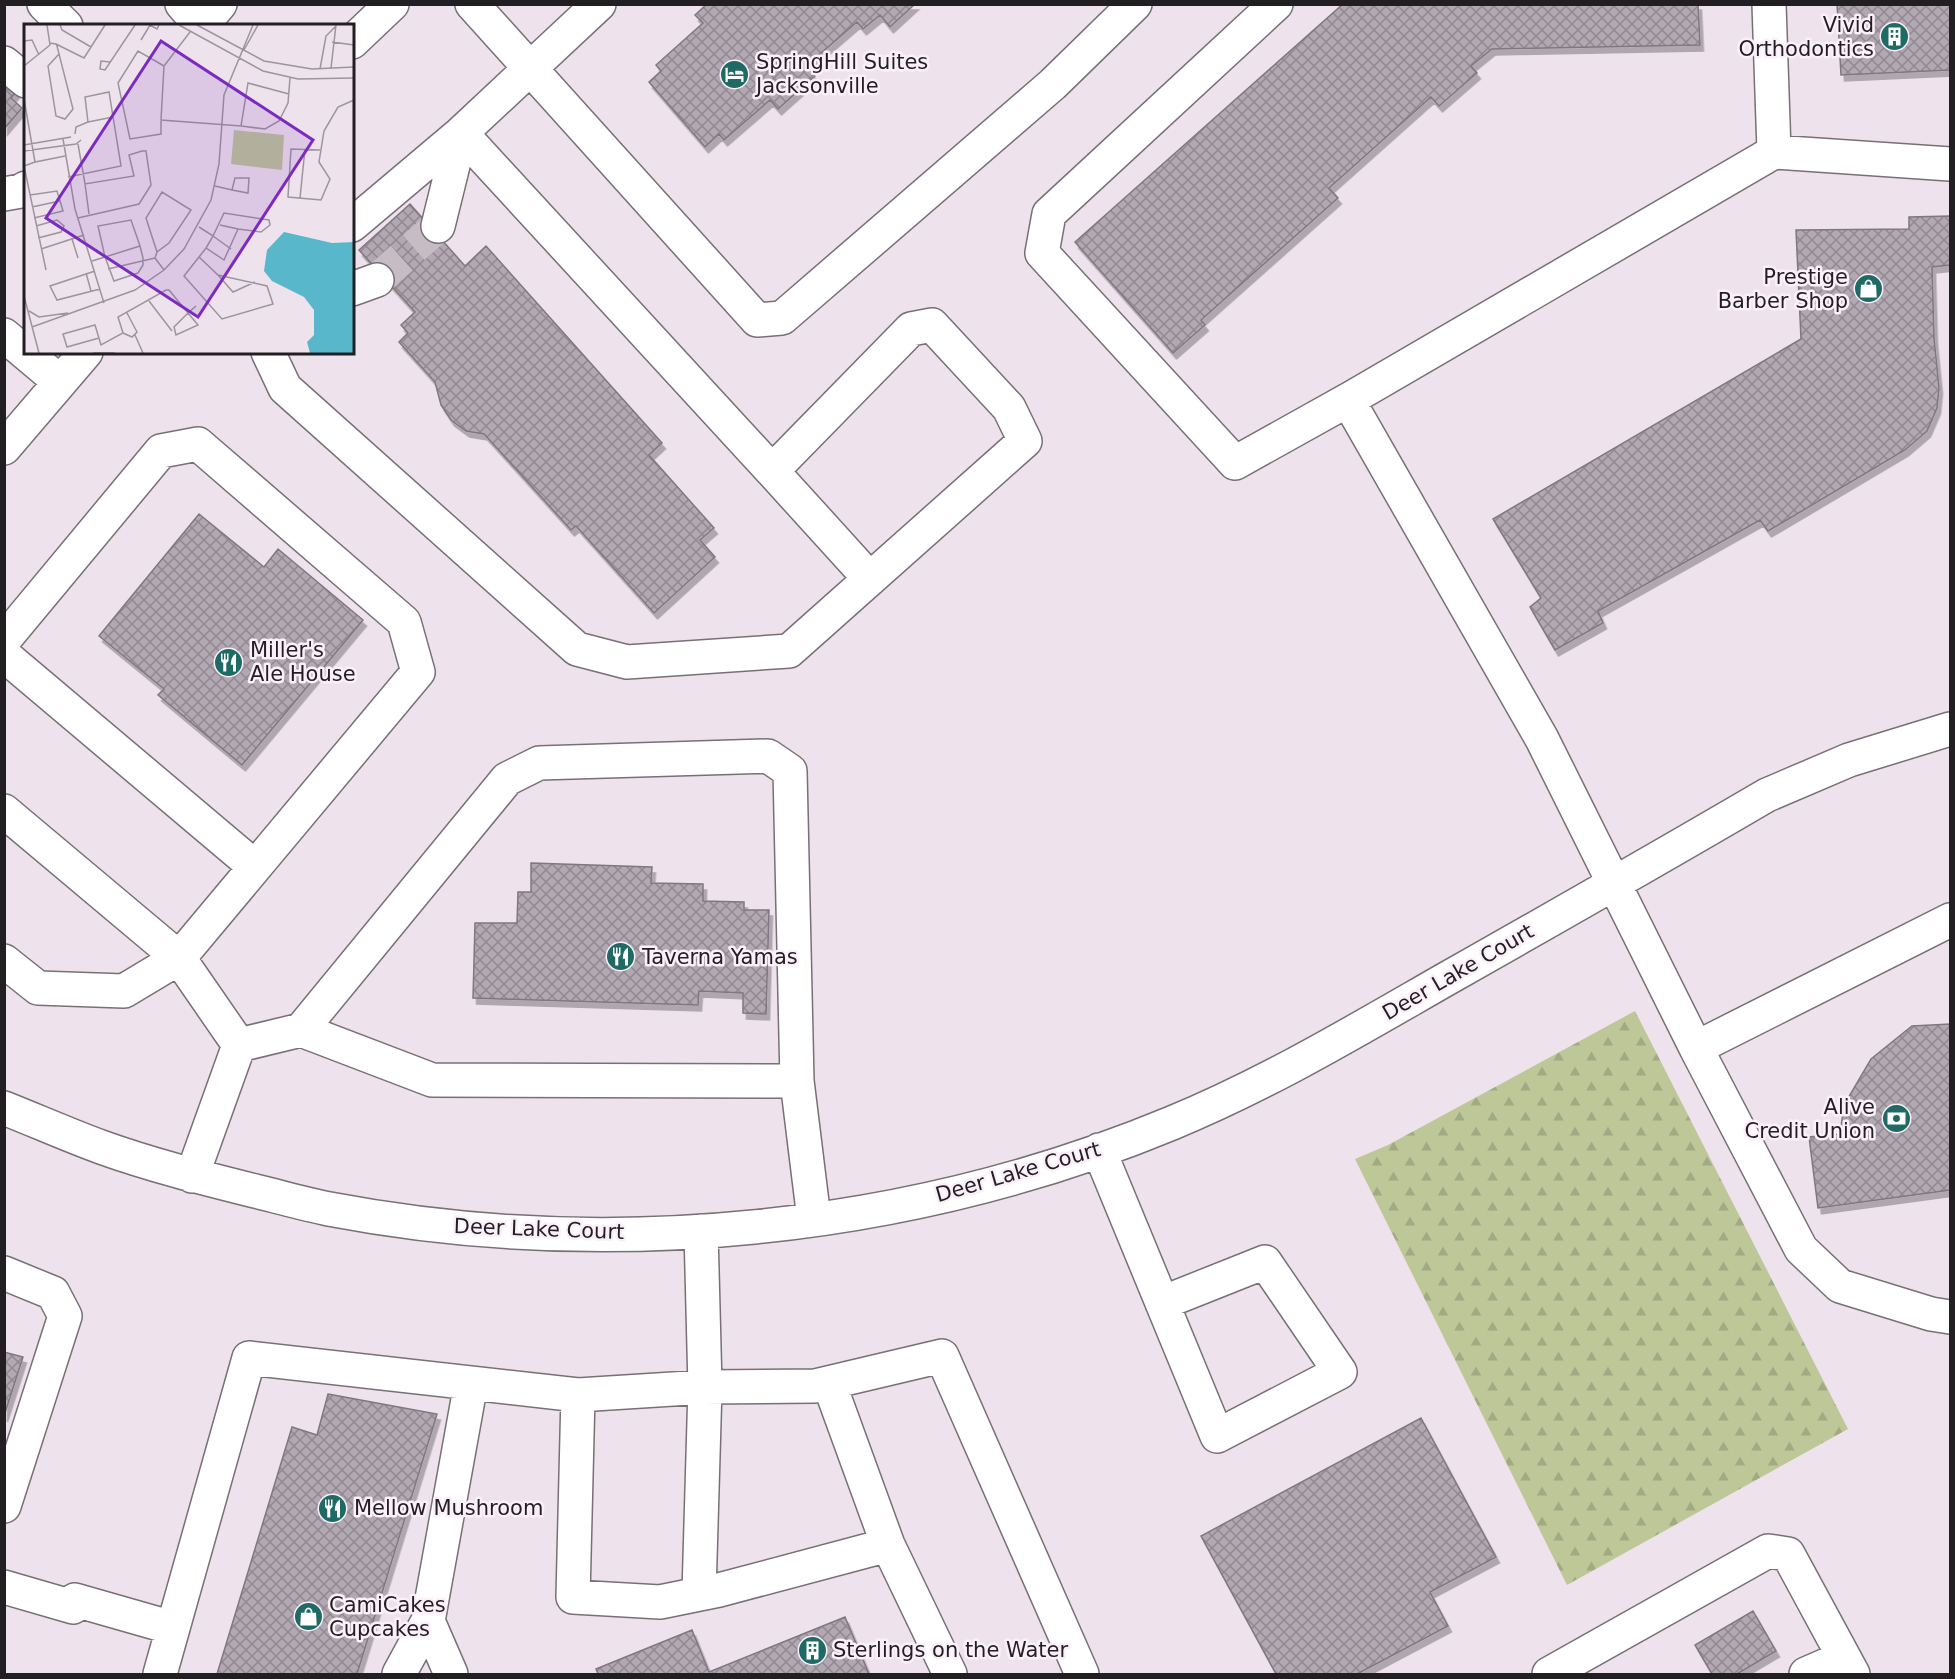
<svg xmlns="http://www.w3.org/2000/svg" width="1955" height="1679" font-family="'DejaVu Sans',sans-serif">
<style>
.forest{fill:url(#forest-firs)}
.building{fill:url(#building-cross-hatch);stroke:#817780;stroke-width:1.5;filter:url(#shadow)}
.lines{fill:none;stroke-linecap:round;stroke-linejoin:round}
.minor-tunnel{stroke:#c5bcc4;stroke-width:33;stroke-dasharray:33 16;stroke-linecap:butt}
.minor-casing{stroke:#786f77;stroke-width:36}
.minor{stroke:#fff;stroke-width:33}
.labels{text-anchor:middle;dominant-baseline:central;stroke-width:5;stroke-linejoin:round;paint-order:stroke}
.poi-label{font-size:21px;fill:#221f22;stroke:#fbf0fa;text-anchor:start}
.street-label{font-size:21px;fill:#221f22;stroke:#fbf0fa}
.inset-road{fill:none;stroke:#9c959c;stroke-width:1.5}
.view{fill:#7b2cbf;fill-opacity:0.15;stroke:#7b2cbf;stroke-width:3}
.inset-edge{fill:none;stroke:#221f22;stroke-width:3}
</style>
<defs>
<pattern id="forest-firs" width="22" height="20" patternUnits="userSpaceOnUse" patternTransform="scale(1.5)"><rect width="22" height="20" fill="#bdc798"/><path d="M5 1l3.5 6h-7zM16 11l3.5 6h-7z" fill="#a2aa83"/></pattern>
<pattern id="building-cross-hatch" width="8" height="8" patternUnits="userSpaceOnUse" patternTransform="scale(1.5)"><rect width="8" height="8" fill="#b2a8b1"/><path d="M0 0l8 8M0 8l8-8" fill="none" stroke="#908890"/></pattern>
<filter id="shadow"><feDropShadow dx="3.5" dy="6" stdDeviation="0" flood-color="#0004"/></filter>
</defs>
<rect width="100%" height="100%" fill="#eee3ed"/>
<path class="forest" d="M1635,1011l213,418 -281,156 -212,-426 33,-14z"/>
<path class="building" d="M707,4h208l-25,23 -10,-12 -17,14 -6,-7 -51,44 9,10 -37,33 -8,-9 -46,40 -5,-6 -14,13 -56,-65 12,-11 -5,-6 47,-42 -8,-8z
M1343,4h355l2,41 -208,4 -21,17 6,7 -38,33 -8,-9 -102,91 9,10 -137,122 4,5 -32,28 -98,-111z
M1837,4h113v66l-109,5z
M4,82l12,10 -5,6 11,10 -18,21z
M410,204l55,62 21,-20 176,197 -13,12 65,73 -14,12 15,17 -61,56 -78,-87 -5,4 -87,-96 -18,-3 -15,-11 -10,-15 -6,-23 -36,-40 9,-9 -7,-8 14,-13 -56,-62z
M1950,216v49l-18,2 2,71 5,50 -2,20 -10,23 -22,19 -137,81 -8,-11 -162,91 5,12 -48,27 -25,-43 11,-9 -48,-79 308,-180 -5,-109 113,-1v-12z
M199,514l65,53 14,-18 85,71 -121,145 -84,-70 6,-6 -65,-53z
M531,863l121,4 -1,16 52,1v17l41,1v8h25l-3,104 -23,-1v-20l-44,-2 -1,14 -225,-7 2,-75h42l1,-31h13z
M1950,1024v166l-132,18 -9,-71 31,-3 4,-29 27,-46 41,-33z
M4,1352l19,5 -19,59z
M328,1394l109,20 -80,260h-140l75,-247 25,8z
M1421,1418l75,139 -66,35 18,34 -91,48h-81l-75,-138z
M1753,1611l23,40 -39,23h-25l-17,-29z
M845,1617l24,57h-271l-2,-5 96,-39 17,42z"/>
<g class="lines">
<path class="minor-tunnel" d="M377,280l61,-54"/>
<defs>
<path id="minor" d="M44,4l22,22
M182,4l19,22
M472,4l285,316 25,-2 271,-234 82,-80
M1276,4l-227,210 -7,39 193,210 113,-63
M1769,4l5,148
M202,25l18,-21
M352,42l40,-38
M4,63l22,18
M1950,164l-176,-12 -426,248 194,339 154,309 254,-128
M4,194l17,-3 5,-3
M352,225l109,-92
M438,226l23,-93
M352,289l25,-9
M4,335l56,47
M268,352l17,36 292,261 50,13 162,-11 236,-210 -16,-33 -77,-83 -21,4 -139,142 -311,-338 138,-129
M4,448l82,-96
M772,471l98,108
M4,640l157,-189 37,-7 206,178 14,50 -239,286 -55,33 -86,-3 -34,-27
M4,655l251,212
M4,811l175,147 60,87
M1696,1048l105,201 39,37 91,28 19,3
M797,1081l17,138
M4,1108c33,13 64,27 97,39 50,18 102,31 154,44 25,6 49,13 74,18 279,53 580,23 843,-86 97,-40 185,-93 276,-145 106,-60 213,-121 319,-183l82,-35 101,-31
M1099,1150l118,286 123,-64 -75,-110 -103,41
M192,1176l47,-131 62,-15 131,50 365,1 -7,-310 -22,-15 -229,7 -32,16 -206,251
M701,1231l4,156 110,-1 127,-30 140,318
M4,1273l49,20 12,23 -61,190
M829,1383l59,162
M578,1395l127,-8 -6,206
M4,1587l69,20
M75,1600l98,28
M160,1674l89,-316 329,37 -5,202 87,5 59,-12 169,-45 62,129
M399,1674l29,-53
M451,1674l-23,-53 43,-238
M1549,1674l219,-123 20,3 65,120
M1806,1674l37,-16"/>
</defs>
<use href="#minor" class="minor-casing"/>
<use href="#minor" class="minor"/>
</g>
<defs>
<symbol id="building-disc" viewBox="-11 -11 22 22"><circle r="9.5" fill="#1f6a64" stroke="#fbf0fa"/><path d="M-4-6H4V6H1V3H-1V6H-4ZM-2.5-4.3h1.7v1.8h-1.7ZM.8-4.3h1.7v1.8H.8ZM-2.5-1h1.7V.8h-1.7ZM.8-1h1.7V.8H.8Z" fill="#fff"/></symbol>
<symbol id="hotel-disc" viewBox="-11 -11 22 22"><circle r="9.5" fill="#1f6a64" stroke="#fbf0fa"/><path d="M-6-4.5h1.5V1H6V5H4.5V3h-9V5H-6ZM-4 0a1.8 1.8 0 1 1 3.6 0ZM.5 0V-2.5h3Q6-2.5 6 0Z" fill="#fff"/></symbol>
<symbol id="shop-disc" viewBox="-11 -11 22 22"><circle r="9.5" fill="#1f6a64" stroke="#fbf0fa"/><path d="M-5-2.5h2.3a2.7 3.5 0 0 1 5.4 0H5L5.5 6h-11ZM-1.5-2.5h3a1.5 2.3 0 0 0-3 0Z" fill="#fff"/></symbol>
<symbol id="restaurant-disc" viewBox="-11 -11 22 22"><circle r="9.5" fill="#1f6a64" stroke="#fbf0fa"/><path d="M-5-6h1v4h1v-4h1v4h1v-4h1v5L-1.5 .5V6h-2V.5L-5-1ZM5-6V6H3V1.5H1.5Q1.5-4 5-6Z" fill="#fff"/></symbol>
<symbol id="bank-disc" viewBox="-11 -11 22 22"><circle r="9.5" fill="#1f6a64" stroke="#fbf0fa"/><path d="M-6-4H6V4H-6ZM0-2.3a2.3 2.3 0 1 0 0 4.6a2.3 2.3 0 1 0 0-4.6Z" fill="#fff"/></symbol>
</defs>
<g fill-rule="evenodd">
<use href="#building-disc" x="1878" y="20" width="33" height="33"/>
<use href="#hotel-disc" x="718" y="58" width="33" height="33"/>
<use href="#shop-disc" x="1852" y="272" width="33" height="33"/>
<use href="#restaurant-disc" x="212" y="646" width="33" height="33"/>
<use href="#restaurant-disc" x="604" y="940" width="33" height="33"/>
<use href="#bank-disc" x="1880" y="1102" width="33" height="33"/>
<use href="#restaurant-disc" x="316" y="1492" width="33" height="33"/>
<use href="#shop-disc" x="292" y="1600" width="33" height="33"/>
<use href="#building-disc" x="796" y="1634" width="33" height="33"/>
</g>
<g class="labels">
<g class="poi-label">
<text x="1874" y="25" text-anchor="end">Vivid<tspan x="1874" dy="24">Orthodontics</tspan></text>
<text x="756" y="62">SpringHill Suites<tspan x="756" dy="24">Jacksonville</tspan></text>
<text x="1848" y="277" text-anchor="end">Prestige<tspan x="1848" dy="24">Barber Shop</tspan></text>
<text x="250" y="650">Miller's<tspan x="250" dy="24">Ale House</tspan></text>
<text x="642" y="957">Taverna Yamas</text>
<text x="1875" y="1107" text-anchor="end">Alive<tspan x="1875" dy="24">Credit Union</tspan></text>
<text x="354" y="1508">Mellow Mushroom</text>
<text x="329" y="1605">CamiCakes<tspan x="329" dy="24">Cupcakes</tspan></text>
<text x="833" y="1650">Sterlings on the Water</text>
</g>
<g class="street-label">
<text transform="translate(1458 972) rotate(-30)">Deer Lake Court</text>
<text transform="translate(1018 1172) rotate(-16)">Deer Lake Court</text>
<text transform="translate(539 1229) rotate(2)">Deer Lake Court</text>
</g>
</g>
<g transform="translate(24 24)">
<rect width="330" height="330" fill="#eee3ed"/>
<path d="M210,106l50,5 -2,35 -51,-6z" fill="#bdc798"/>
<path d="M260,208l48,11 22,-1v111h-44l-3,-11 7,-7v-25l-10,-13 -32,-16 -8,-10 3,-21z" fill="#58b7cb"/>
<path class="inset-road" d="M36,1l2,5 29,17M155,1l84,46 35,8 56,-1M173,1l67,36 48,8 42,-2M166,8l-26,34 -3,54 80,6 7,-43 41,11M117,16l9,-15 7,4 2,-4M0,17l8,-1 7,15M308,18l22,3M25,19l7,1 1,2 16,63 -8,10 -9,-3 -8,-50 11,-12M32,20l28,14 21,-33M220,26l14,-25M86,38l-9,-1 -1,8 5,1 30,-45M0,42l26,-21 -3,-20M307,44l5,-43M296,45l6,-33 10,-10M0,75l11,63 30,-6M137,96v14l-31,5 -12,-56 20,-32 26,15M64,98l25,-5M217,102l24,3 14,-8 9,-18 2,-25M39,115l12,70 29,94M0,121l47,-8M296,126l-29,-1 -3,48 33,3 9,-21 -11,-17 5,-31 14,-24 16,-7M0,127l52,-7 5,-4M11,138l-11,4 22,104M44,153l53,-11 -12,-74 -24,5 3,25 -12,5 -1,7M61,160l4,30M191,162l17,4 16,3 1,-15h-14l-3,12M6,171l27,-4 3,10M276,174l5,-49M8,183l28,-6 3,10 -29,7M54,194l61,-14 12,-19 -5,-34h-4l-13,4 5,21 -49,8 -7,-40M196,201l18,4M12,202l21,-6 7,6 -3,6 -23,6M175,203l14,9 11,-23 45,7 1,5 -9,7 -23,-3 -14,31 -18,-12 -7,9 -15,19 38,43 51,-15 -6,-18 -49,-11 -19,-18M48,215l6,19M182,224l7,-12 18,13M17,225l43,-14M133,228l-11,-34 16,-26 29,18 -22,33 -12,9 -2,6 9,12M68,237l13,-4 9,24 24,-8 5,-8v-7l-3,-12 -9,-26 -33,6 7,31 35,-11M84,245l47,-11M71,247l-45,15 7,14 43,-11M62,249l5,18M194,251l15,17 22,-10M0,272l15,57M125,277l23,30M5,287l10,6 29,-4M8,303l103,-37 29,-20 20,-21 27,-49 8,-36 5,-69 29,-70M99,309l9,4 5,-5 -10,-19M111,311l8,18M75,314l-32,9 -4,-13 32,-9 6,20 22,-12 -5,-16 48,-27h3l19,23 10,12 -22,10 -2,-8 14,-14 8,-7M69,329h22"/>
<path class="view" d="M137,17l152,99 -115,177 -152,-99z"/>
<rect width="330" height="330" class="inset-edge"/>
</g>
<rect width="1955" height="1679" fill="none" stroke="#221f22" stroke-width="12"/>
</svg>
